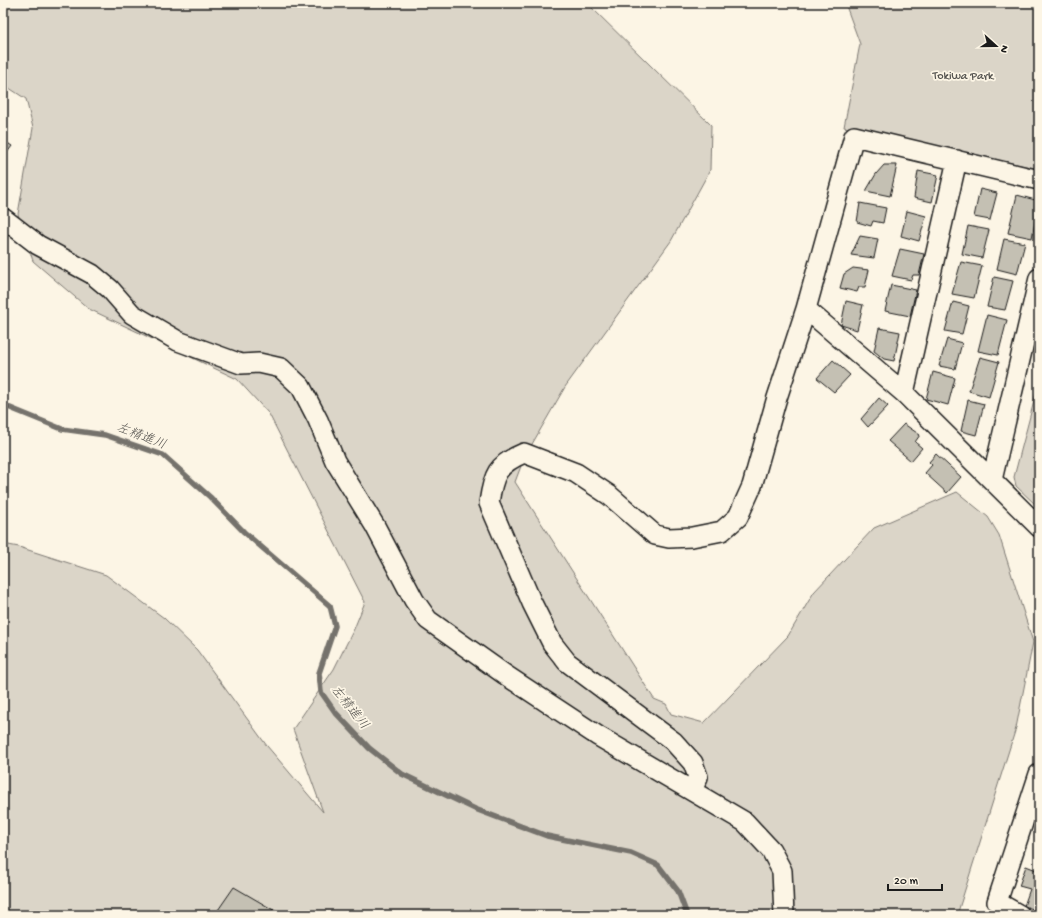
<svg xmlns="http://www.w3.org/2000/svg" width="1042" height="918" font-family="'Gochi Hand','Klee One',sans-serif">
<style>
.green{fill:#dbd5c8;stroke:#7c7872}
.lines{fill:none;stroke-linecap:round;stroke-linejoin:round}
.stream{stroke:#75726c;stroke-width:5.5}
.building{fill:#c4c0b3;stroke:#1c1c1c}
.minor-casing{stroke:#1c1c1c;stroke-width:22}
.minor{stroke:#fcf5e5;stroke-width:19}
.labels{text-anchor:middle;dominant-baseline:central;stroke-width:3.5;stroke-linejoin:round;paint-order:stroke}
.park-label{font-size:12px;fill:#555450;stroke:#fcf5e5}
.water-label{font-size:13px;font-style:italic;fill:#575551;stroke:#fcf5e5}
</style>
<rect width="100%" height="100%" fill="#fcf5e5"/>
<filter id="ink" filterUnits="userSpaceOnUse"><feTurbulence type="fractalNoise" baseFrequency=".025" numOctaves="2"/><feDisplacementMap in="SourceGraphic" scale="8" xChannelSelector="R" yChannelSelector="G"/><feConvolveMatrix kernelMatrix="1 2 1 2 8 2 1 2 1" color-interpolation-filters="sRGB"/></filter>
<g filter="url(#ink)">
<path class="green" d="M3,3h584l2,2 122,120 -1,45 -39,71 -106,146 -41,71 -9,24 139,217 12,5 5,10 33,9 84,-87 26,-44 60,-64 83,-36 31,25 11,18 34,107 -17,86 -59,187h-954v-371l16,3 87,28 58,43 33,32 70,96 56,66 -30,-83 41,-60 20,-40 11,-27 -96,-188 -32,-35 -148,-70 -56,-48 -15,-47 15,-86 -7,-29 -23,-15z
M845,3h194v166l-195,-42 16,-83z
M1039,382v126l-23,-22 -2,-9z"/>
<g class="lines">
<path class="stream" d="M3,405l59,24 43,6 58,20 47,42 34,35 86,74 5,20 -16,47 2,19 14,20 34,36 33,26 73,35 72,27 84,17 27,12 20,26 9,24"/>
</g>
<path class="building" d="M3,140l9,6 -9,12z
M884,165h13l-7,31 -24,-5 10,-17z
M918,171l20,4 -6,27 -18,-4z
M980,189l17,4 -7,27 -16,-3z
M1017,195l22,6 -7,37 -24,-5z
M860,203l26,5 -3,15 -10,-2 -2,5 -14,-4z
M907,211l19,5 -7,25 -18,-5z
M968,226l21,4 -7,28 -20,-4z
M860,236l18,3 -4,19 -23,-3z
M1004,239l21,4 -8,31 -20,-5z
M900,249l24,5 -5,21h-6l-2,5 -19,-4z
M961,262l21,4 -8,32 -22,-4z
M853,268l16,2 -4,17h-6l-2,5 -17,-4 4,-14z
M994,277l19,4 -8,29 -18,-3z
M891,285l25,5 -6,26 -25,-5z
M846,301l17,4 -6,25 -16,-5z
M953,302l16,4 -7,28 -17,-3z
M987,315l20,5 -9,35 -20,-4z
M879,328l21,4 -6,29 -10,-2 -10,-8z
M947,339l15,4 -7,26 -16,-3z
M980,357l19,5 -10,35 -20,-6z
M833,360l17,15 -16,17 -17,-14z
M933,372l22,6 -7,27 -22,-6z
M879,398l9,8 -20,21 -7,-8z
M968,400l16,4 -8,31 -15,-4z
M904,424l16,11 -5,7 7,6 -11,13 -23,-20z
M936,454l25,23 -14,16 -22,-20 7,-8 -3,-3z
M1026,866l13,5v40l-15,-5 6,-17 -11,-3z
M234,887l48,28h-61l-5,-2z"/>
<g class="lines">
<defs>
<path id="minor" d="M1039,180l-185,-44 -48,173 98,84 135,134
M3,218l35,27 54,29 18,15 22,25 46,27 63,23 18,-1 22,5 20,19 17,33 17,41 40,65 39,74 14,20 79,56 91,60 147,86 26,28 11,21 2,44
M904,393l53,-233
M992,480l47,-202
M692,791l6,-14 -5,-14 -20,-22 -106,-79 -15,-19 -20,-40 -43,-100c4,-28 8,-39 35,-50l52,20 33,22 46,40 14,3 23,-1 30,-6 16,-14 14,-31 24,-85 30,-92
M1020,915l-23,-13 42,-128"/>
</defs>
<use href="#minor" class="minor-casing"/>
<use href="#minor" class="minor"/>
</g>
</g>
<g class="labels">
<g class="park-label">
<text x="963" y="77">Tokiwa Park</text>
</g>
<g class="water-label">
<text transform="translate(141 437) rotate(21)">左精進川</text>
<text transform="translate(349 708) rotate(51)">左精進川</text>
</g>
</g>
<rect width="1042" height="918" fill="none" stroke="#fcf5e5" stroke-width="16"/>
<rect x="8" y="8" width="1026" height="902" fill="none" stroke="#1c1c1c" stroke-width="1.5" filter="url(#ink)"/>
<g transform="translate(996 46) rotate(111)" stroke="#fcf5e5" stroke-width="3" paint-order="stroke">
<path d="M0-3L7 15L0 10L-7 15Z" fill="#1c1c1c"/>
<text y="-6" font-size="11" font-weight="bold" text-anchor="middle" fill="#1c1c1c">N</text>
</g>
<path d="M888 884v6h54v-6" fill="none" stroke="#1c1c1c" stroke-width="2"/>
<text x="894" y="884" font-size="12" fill="#1c1c1c" stroke="#fcf5e5" stroke-width="3" paint-order="stroke">20 m</text>
</svg>
